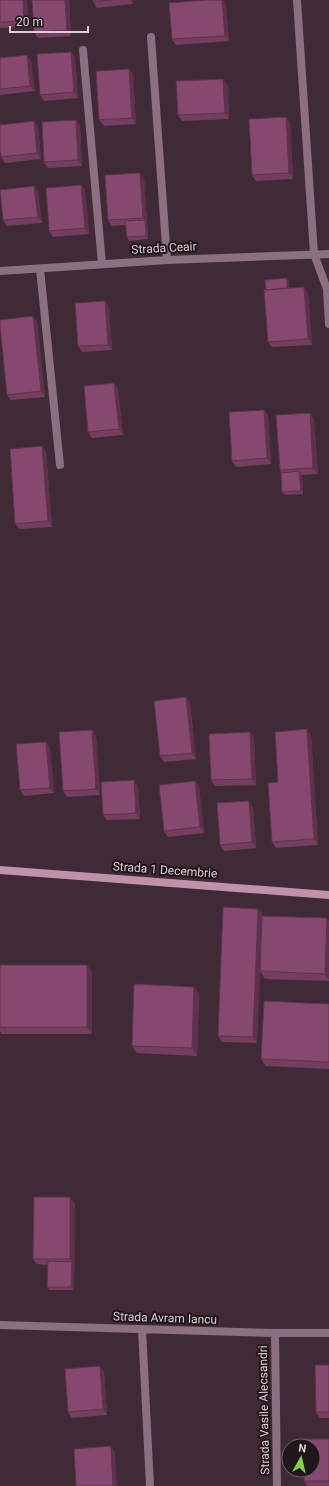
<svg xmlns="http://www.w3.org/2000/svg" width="329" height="1486" font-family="Roboto,sans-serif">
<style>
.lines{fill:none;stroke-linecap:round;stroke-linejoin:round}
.minor{stroke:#8c6f80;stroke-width:8}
.secondary{stroke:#bf91ab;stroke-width:8}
.wall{fill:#733e5f}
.shaded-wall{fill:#5e324d}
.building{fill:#86486e;stroke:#5e324d}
.labels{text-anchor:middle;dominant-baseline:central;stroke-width:4;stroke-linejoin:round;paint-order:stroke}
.street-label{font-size:12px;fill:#ddced6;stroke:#20161c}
</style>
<rect width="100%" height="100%" fill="#402a37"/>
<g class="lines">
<path class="minor" d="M297,0l17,254 13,35 2,35
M151,37l16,223
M83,50l19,214
M40,269l20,196
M0,271l167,-11 162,-6
M0,1325l275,8h54
M142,1329l8,157
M275,1333l2,153"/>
<path class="secondary" d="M0,870l329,25"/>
</g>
<path class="wall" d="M0,0h27l1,27 -28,1z
M32,0h37l2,36 -33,2 -4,-6z
M93,0h40v4l-36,4 -4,-6z
M226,5l3,36 -53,4 -4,-6z
M71,52l4,6 3,40 -34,3 -4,-6z
M0,58l31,3 4,30 -35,4z
M129,69l4,5 3,50 -32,2 -5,-6z
M228,85l1,34 -47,2 -4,-6z
M286,117l4,6 3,56 -37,2 -4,-6z
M76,120l4,6 2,40 -34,2 -4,-6z
M38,127l3,32 -36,4 -4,-6z
M144,178l4,61 -19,2 -2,-4 -1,-12 -14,1 -4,-6z
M81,185l4,5 4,44 -36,3 -4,-6z
M38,192l4,31 -35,3 -4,-6z
M287,278l2,4v6l19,5 4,52 -40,2 -4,-5 -2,-52z
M105,301l4,6 3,43 -30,2 -4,-6z
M37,322l8,75 -34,3 -4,-5z
M114,383l4,6 5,46 -31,3 -4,-6z
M264,410l4,6 3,48 -35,3 -4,-6z
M314,419l4,55 -16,1 1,19 -18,1 -3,-3 -1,-19 -1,-3z
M46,452l6,75 -32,2 -5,-5z
M186,697l4,6 6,56 -32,3 -4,-6z
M92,730l4,6 4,59 -33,2 -4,-6z
M250,732l4,6 2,47 -41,1 -4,-6z
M311,735l7,110 -42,3 -4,-6 6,-60z
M46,742l4,6 4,45 -30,3 -4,-6z
M195,781l4,6 5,46 -36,4 -4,-6z
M138,786l2,33 -33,1 -4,-5z
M253,807l3,41 -32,3 -4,-6z
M258,909l4,5 -5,129 -35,-1 -4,-6z
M329,921v60l-64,-2 -5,-8z
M0,965h87l5,7v62h-90l-2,-3z
M194,987l5,7 -2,62 -60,-3 -5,-7z
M329,1004v65l-63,-3 -5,-7z
M75,1203l-1,87h-24l-3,-3 1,-22 -11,-1 -4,-5z
M329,1365v53h-9l-4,-6z
M104,1372l3,43 -35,3 -4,-6z
M329,1439v47h-22l-3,-5z"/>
<path class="shaded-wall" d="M23,0h4l1,27 -4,-6z
M65,0h4l2,36 -4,-6z
M130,0h3v4z
M222,0h1l3,5 3,36 -4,-5z
M71,52l4,6 3,40 -4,-6z
M27,55l4,6 4,30 -5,-5z
M129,69l4,5 3,50 -4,-6z
M223,79l5,6 1,34 -4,-6z
M286,117l4,6 3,56 -4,-6z
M76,120l4,6 2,40 -4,-6z
M34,121l4,6 3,32 -4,-6z
M140,173l4,5 4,61 -2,-3 -1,-16 -2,-2z
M81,185l4,5 4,44 -4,-6z
M34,186l4,6 4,31 -4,-6z
M287,278l2,4 1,12 -3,-3z
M304,287l4,6 4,52 -4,-6z
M105,301l4,6 3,43 -4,-5z
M33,316l4,6 8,75 -4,-6z
M114,383l4,6 5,46 -4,-6z
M264,410l4,6 3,48 -4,-6z
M310,413l4,6 4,55 -5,-6z
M42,446l4,6 6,75 -4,-6z
M299,471l3,4 1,19 -2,-3z
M186,697l4,6 6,56 -4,-6z
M307,729l4,6 7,110 -4,-6z
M92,730l4,6 4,59 -4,-6z
M250,732l4,6 2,47 -4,-6z
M46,742l4,6 4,45 -4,-5z
M134,780l4,6 2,33 -4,-6z
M195,781l4,6 5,46 -4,-6z
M249,801l4,6 3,41 -4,-6z
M258,909l4,5 -5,129 -4,-6z
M327,918l2,3v59l-4,-6z
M87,965l5,7v62l-5,-7z
M194,987l5,7 -2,62 -5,-8z
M70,1197l5,6 -1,87 -3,-3 1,-25 -2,-3z
M100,1366l4,6 3,43 -4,-6z
M111,1446l4,6 2,34h-4z"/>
<path class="building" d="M0,0h23l1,21 -24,1z
M32,0h33l2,30 -33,2z
M93,0h18l-18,2z
M205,0h17l3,36 -53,3 -3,-36z
M71,52l3,40 -34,3 -3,-41z
M27,55l3,31 -30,3v-31z
M129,69l3,49 -33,2 -3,-49z
M223,79l2,34 -47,2 -2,-34z
M286,117l3,56 -37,2 -3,-56z
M76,120l2,40 -34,2 -2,-40z
M34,121l3,32 -36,4 -1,-6v-26z
M140,173l3,45 -35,2 -3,-45z
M81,185l4,43 -36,3 -3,-43z
M34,186l4,31 -35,3 -3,-30z
M145,220l1,16 -19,1 -2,-16z
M287,278v10l-21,2 -1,-10z
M304,287l4,52 -40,3 -4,-52z
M105,301l3,44 -30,1 -3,-43z
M33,316l8,75 -34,4 -7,-69v-6z
M114,383l5,46 -31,3 -4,-46z
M264,410l3,48 -35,3 -3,-49z
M310,413l3,55 -33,2 -4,-55z
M42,446l6,75 -33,3 -5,-75z
M299,471l2,20 -19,1 -1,-19z
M186,697l6,56 -32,3 -6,-55z
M307,729l7,110 -42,3 -4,-59 10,-1 -3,-50z
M92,730l4,59 -33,2 -4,-59z
M250,732l2,47 -41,1 -2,-46z
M46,742l4,46 -30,2 -4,-46z
M134,780l2,33 -33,2 -2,-33z
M195,781l5,46 -36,4 -5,-46z
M249,801l3,41 -32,3 -3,-42z
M223,907l35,2 -5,128 -35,-1z
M262,916l65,2 -2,56 -65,-3z
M0,965h87v62h-87z
M134,984l60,3 -2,61 -60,-2z
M264,1001l65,3v58l-68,-3z
M34,1197h36v62h-37z
M48,1261l24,1 -1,25h-24z
M315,1365h14v47h-13z
M100,1366l3,43 -35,3 -3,-43z
M304,1439h25v42h-25v-11h9v-24h-9z
M111,1446l2,40h-37l-2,-37z"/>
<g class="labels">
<g class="street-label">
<text transform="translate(164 248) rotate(-3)">Strada Ceair</text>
<text transform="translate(165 870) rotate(4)">Strada 1 Decembrie</text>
<text transform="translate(165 1318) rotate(2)">Strada Avram Iancu</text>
<text transform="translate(264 1410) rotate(-91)">Strada Vasile Alecsandri</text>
</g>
</g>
<g transform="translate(301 1458) rotate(8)"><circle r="19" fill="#20161c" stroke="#6c6066"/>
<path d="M0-3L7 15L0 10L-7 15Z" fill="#85cf4c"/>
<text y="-6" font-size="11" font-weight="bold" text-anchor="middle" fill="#ddced6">N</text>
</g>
<path d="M10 26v6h78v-6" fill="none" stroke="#ddced6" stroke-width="2"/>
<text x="16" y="26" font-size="12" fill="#ddced6" stroke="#20161c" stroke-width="3" paint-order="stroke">20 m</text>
</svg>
